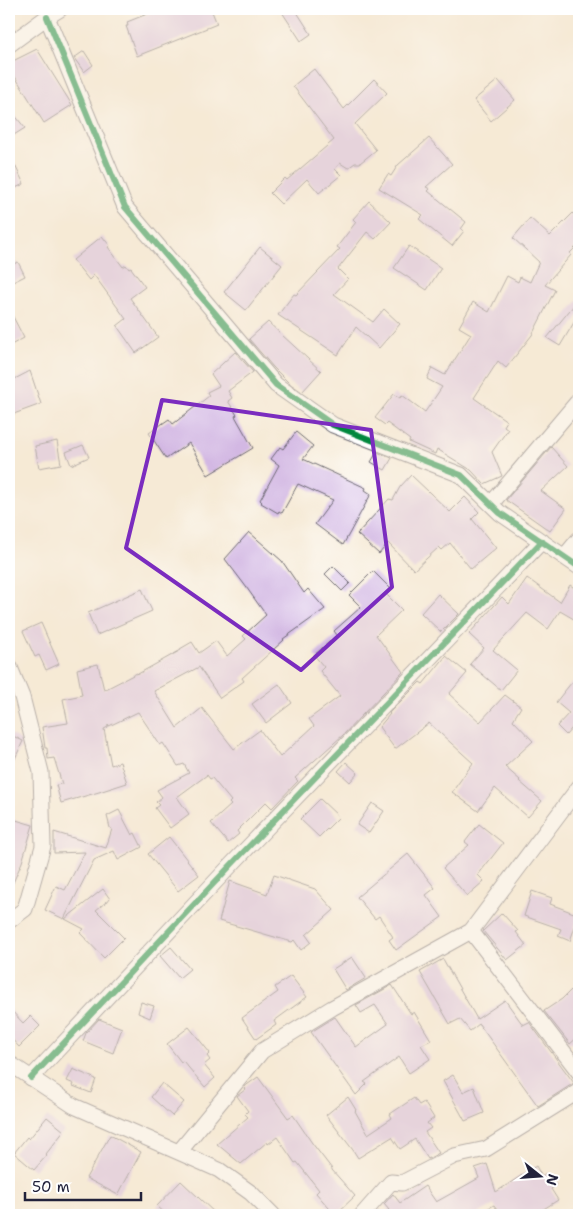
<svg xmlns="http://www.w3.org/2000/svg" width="588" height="1224" font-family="'Shantell Sans',sans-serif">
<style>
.building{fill:#d3b8e3}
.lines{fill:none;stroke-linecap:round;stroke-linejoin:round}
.street-casing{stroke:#6c6871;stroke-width:17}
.street{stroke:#fff;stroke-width:15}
.cycleway-casing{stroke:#fff;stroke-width:9}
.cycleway{stroke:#00873e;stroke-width:6}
.marked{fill:none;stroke:#7b2cbf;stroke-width:4;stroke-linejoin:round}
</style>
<rect width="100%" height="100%" fill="#fff"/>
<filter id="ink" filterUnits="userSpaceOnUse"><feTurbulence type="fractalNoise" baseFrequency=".02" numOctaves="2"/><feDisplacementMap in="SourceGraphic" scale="10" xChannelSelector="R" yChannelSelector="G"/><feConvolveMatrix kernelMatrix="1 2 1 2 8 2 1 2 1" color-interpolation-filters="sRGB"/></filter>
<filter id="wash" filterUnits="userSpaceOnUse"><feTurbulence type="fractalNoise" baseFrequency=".0096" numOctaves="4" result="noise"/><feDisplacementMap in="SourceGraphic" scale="20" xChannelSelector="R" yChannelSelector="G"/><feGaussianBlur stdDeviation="1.12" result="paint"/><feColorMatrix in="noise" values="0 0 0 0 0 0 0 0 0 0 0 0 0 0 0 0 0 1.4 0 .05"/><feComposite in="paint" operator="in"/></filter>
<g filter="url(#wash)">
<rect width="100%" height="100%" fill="#f6ead6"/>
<g id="blocks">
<path class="building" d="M169,9h42l6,15 -80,32 -11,-30h2l-1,-4 30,-12 1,3z
M280,9h15l16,25 -10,7z
M37,49l35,56 -28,18 -35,-56v-4z
M84,51l9,14 -9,7 -10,-14z
M314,69l30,40 30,-30 13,14 -32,31 21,26 -16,13h-5l-7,5 -8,-5 -5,6 6,6 -22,18 -12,-14 -26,25 -11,-11 15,-15 2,2 47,-40 -41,-54z
M498,80l17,20 -24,21 -17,-21z
M9,108l16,20 -16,10z
M429,138l23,26 -26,23 4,2 -2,2 38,31 -5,7 3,2 -12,15 -33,-27 4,-4 -44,-27 9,-14 3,2 7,-11z
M9,153l15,31 -15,7z
M369,201l22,21 -16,17 -8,-7 -29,37 10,10 -14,15 39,28 11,-13 16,15 -21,24 -23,-21 -18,28 -60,-40 16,-21 2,1 44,-46 -3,-2 19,-25 -3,-3z
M573,213l6,7v24l-9,9 1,2 -26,30 10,5 -23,45 -26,33 -8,-7 -24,37 33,23 -3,5 4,3 -16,23 10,24 -18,8 -13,-14 -34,-21 -2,5 -26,-12 1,-2 -23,-17 -2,2 -10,-7 19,-24 6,4 2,-3 23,17 17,-25 -15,-8 5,-11 13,7 26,-41 -12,-7 14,-25 16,10 18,-36 11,6 2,-5 10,5 9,-20 -26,-24 17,-20 20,18z
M102,236l8,10 -2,1 15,20 3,-2 3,4 2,-1 14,19 -15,11 28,39 -22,16 -19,-27 9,-7 -32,-44 -5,5 -16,-20z
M409,246l32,22 -14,22 -33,-22z
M260,247l22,18 -36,45 -22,-18z
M18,262l7,14 -16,8v-18z
M579,299v15l-19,32 -13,-8z
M9,309l15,29 -15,8z
M268,322l53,49 -19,21 -13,-9 -16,-16 -24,-28z
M235,352l18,20 -25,19 4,7 -4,3 9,14 -2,1 18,32 -45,27 -19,-32 -23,16 -17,-26 20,-14 4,5 36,-28 -2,-4 12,-6 -8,-12z
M30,371l11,33 -30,11 -2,-7v-26z
M296,432l17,14 -10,13 63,29 -1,2 6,4 -28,51 -28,-21 18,-24 -35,-16 -16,29 -3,-2 -1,2 -17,-10 1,-1 -2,-2 19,-35 -8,-6 9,-12 3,2z
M57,441l4,23 -22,4 -4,-22z
M83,445l6,12 -18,8 -5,-13z
M551,447l17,19 -27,25 25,18 -16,22 -44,-31z
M377,452l15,6 -7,12 -14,-8z
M411,475l39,37 15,-15 14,15 -7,7 24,29 -25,21 -21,-26 -8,7 -3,-3 -25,23 -26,-27 -9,11 -22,-20 32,-35 4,1 7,-13z
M249,532l33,29 22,32 4,-4 17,20 -42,30 1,1 -42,38 2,3 -24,17 -21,-31 -45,24 23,37 25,-20 32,41 26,-19 20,27 34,-31 -5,-7 31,-23 -20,-25 4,-4 -10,-12 23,-20 -3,-4 27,-24 -12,-12 24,-24 18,18 -5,5 16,16 -26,25 27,37 -60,63 -48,43 3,3 -25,26 -1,1 -6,-6 -29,29 2,3 -11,9 -17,-20 20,-18 -2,-2 2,-2 -19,-23 -2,1 -3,-4 -30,22 12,17 -19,14 -15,-20 4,-3 -3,-3 6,-5 -5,-7 32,-17 -5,-9 -6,2 -15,-23 -3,2 -22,-33 -29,14 -1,-2v3l-4,2 7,36 9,-3 7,21 -28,9 -38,11 -5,-18 6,-1 -8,-26 -6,1 -1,-11h-2l-3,-21 26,-4 -5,-24 19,-4 -5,-26 21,-5 6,26 33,-17 1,1 43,-24 -1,-1 12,-7 7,11 17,-12 11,15 19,-17 -3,-3 23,-21 -22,-31 -19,-25z
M333,566l17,17 -8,8 -17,-17z
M527,578l33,24 10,-17 9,6v31l-19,-11 -12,18 -21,-16 -34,37 24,20 -16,20 -31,-26 14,-16 -15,-14 33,-37 7,7z
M142,589l10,22 -55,24 -9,-22z
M438,594l21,20 -18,18 -20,-19z
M41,623l18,41 -13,6 -7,-15 -4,2 -12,-26z
M446,656l21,17 -18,21 31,28 25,-27 16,12 -8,13 20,21 -28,26 15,13 -1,1 23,20 -14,16 -33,-29 -17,23 -26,-19 21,-29 -44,-40 -34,26 -16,-22 11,-13 -1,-1 31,-31 3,2z
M572,682l7,7v32h-1l-12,14 -9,-9 12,-13 -13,-11z
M279,684l13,19 -26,20 -14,-19z
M9,734l14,7 -14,31z
M346,762l12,11 -8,9 -12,-11z
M320,799l19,18 -20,20 -19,-18z
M372,803l12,8 -15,22 -12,-8z
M119,810l13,25 3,-2 7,14 -24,13 -4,-9 -20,9 -30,59 -19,-9 11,-24 9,4 20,-38 -31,1v-21l52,16 6,-19 -2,-1 -3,-12z
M9,818l24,7 -11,37 -13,30v-32l5,-17 -5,-2z
M479,824l24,19 -25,32 6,6 -17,15 -24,-28 26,-23 -4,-3z
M169,837l30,38 -21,16 -30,-37z
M408,854l27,34 -9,7 16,22 -46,33 -7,-10 4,-3 -14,-21 -4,3 -18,-22z
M274,875l41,14 19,21 -28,25 5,7 -10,8 -7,-10 -2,2 -73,-21 11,-40 37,13z
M103,889l7,10 -14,11 28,28 -20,20 -24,-25 4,-4 -19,-10z
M532,891l20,7 -2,6 29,11 -9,26 -12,-5 3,-7 -37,-13z
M502,913l16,18 -2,1 10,13 -19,15 -24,-29z
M171,947l19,22 -11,9 -19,-22z
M352,957l14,21 -20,12 -13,-21z
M443,959l34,60 28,-19 18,25 6,-3 45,61 -36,23 -59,-82 -9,7 -10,-12 -10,5 -30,-52z
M291,976l16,21 -33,24 2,4 -20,14 -14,-21 36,-26 -3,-5z
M579,982v54l-9,8 -26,-33 18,-12z
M392,985l19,29 3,-2 17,28 -10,5 9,14 -21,14 -10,-16 -35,25 3,2 -11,11 -45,-63 24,-15 21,30 32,-23 -13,-19 -14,8 -5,-8z
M141,1002l13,4 -4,12 -12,-5z
M9,1008l14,15 7,-7 10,10 -21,21 -10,-11z
M99,1019l23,9 -9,25 -30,-12 3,-8z
M189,1027l21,26 -3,3 3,4 -6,5 11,13 -10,9 -22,-26 -2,1 -14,-18z
M73,1069l23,10 -5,14 -18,-7 1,-2 -7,-3z
M453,1075l10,17 11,-5 10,26 -19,8 -22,-40z
M258,1077l30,41 5,-3 19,28 20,26v1l23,26 -20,19 -19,-22 3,-3 -22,-28 -2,1 -18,-26 -9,7 -1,-2 -26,22 -24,-20 31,-27 -3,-3 3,-3 -11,-15 9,-7 -2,-2z
M162,1083l22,19 -12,14 -21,-19z
M348,1097l8,13 -1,1 13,23 24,-16 -2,-4 24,-16 5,7 5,-3 10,16 -7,5 4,5 -6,4 14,21 -11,6 -13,-20 -15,10 -8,-12 -34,21 -5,-8 -27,-35z
M47,1117l17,14 -18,23 1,1 -13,15 -20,-17 13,-16 2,2z
M110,1135l31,17 -23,43 -32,-17z
M487,1164l9,28 40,-26 6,11 5,-4 9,12 -5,4 7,11 -24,15h-33l-7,-10 -18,10h-95l8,-5 -5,-6 9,-10 7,9 25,-17 11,16 43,-24 -4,-10z
M181,1181l36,34h-50l-10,-9z"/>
</g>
</g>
<g filter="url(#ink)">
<use href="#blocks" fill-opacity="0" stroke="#6c6871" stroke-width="1"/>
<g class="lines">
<defs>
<path id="street" d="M47,17l78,190 151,178 57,40 128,50 39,38 79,54
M9,45l38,-28 13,-8
M491,504l88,-104
M564,557l15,-18
M9,665l13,32 19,75 2,74 -18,63 -16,12
M471,931l108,141
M9,1063l65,43 145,64 32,23 22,22
M31,1078l201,-214 310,-323
M179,1152l83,-101 70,-43 139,-77 108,-144
M362,1215l29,-33 11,1 52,-27 32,-7 93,-58"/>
</defs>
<use href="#street" class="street-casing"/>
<use href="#street" class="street"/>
<defs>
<path id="cycleway" d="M47,17l78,190 151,178 57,40 128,50 39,38 79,54
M31,1078l201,-214 310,-323"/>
</defs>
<use href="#cycleway" class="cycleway-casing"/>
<use href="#cycleway" class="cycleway"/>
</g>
</g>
<path d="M0 0H588V1224H0ZM162,400l209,30 21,157 -91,83 -175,-122z" fill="#f6ead6" fill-opacity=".55" fill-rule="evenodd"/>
<path class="marked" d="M162,400l209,30 21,157 -91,83 -175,-122z"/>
<rect width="588" height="1224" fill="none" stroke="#fff" stroke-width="30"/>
<g transform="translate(540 1176) rotate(107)" stroke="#ffffff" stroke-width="4" paint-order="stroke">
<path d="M0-4L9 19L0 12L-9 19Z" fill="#22223b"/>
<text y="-8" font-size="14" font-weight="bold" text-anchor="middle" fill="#22223b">N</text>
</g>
<path d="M25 1192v8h116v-8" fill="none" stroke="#22223b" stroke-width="2.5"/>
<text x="32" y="1192" font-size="15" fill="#22223b" stroke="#ffffff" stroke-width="4" paint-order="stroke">50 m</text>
</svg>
